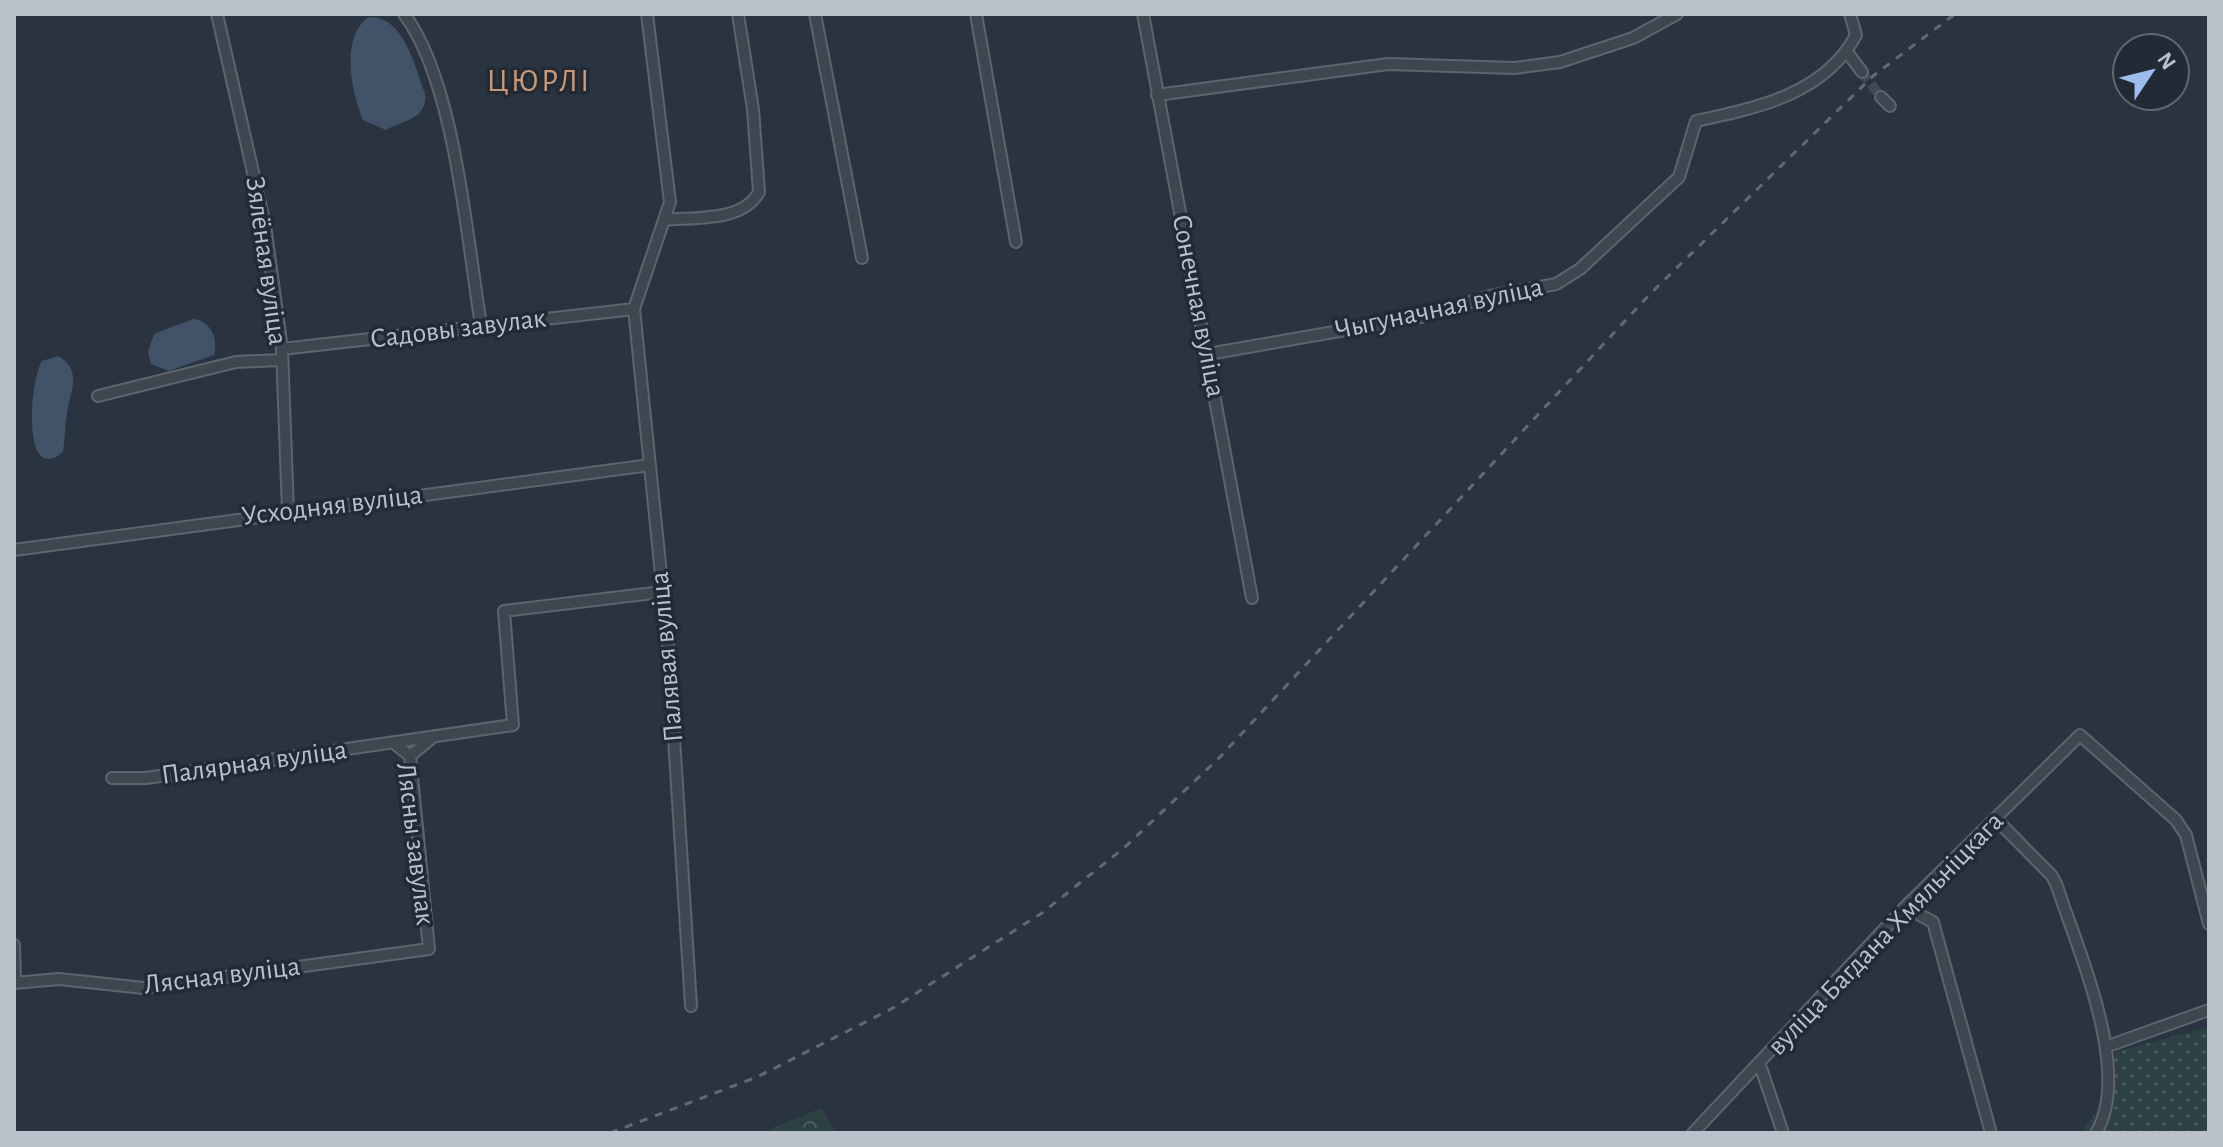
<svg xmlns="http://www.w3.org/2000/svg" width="2223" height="1147" font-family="'Alegreya Sans',sans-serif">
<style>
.grass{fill:url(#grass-dots)}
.forest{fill:url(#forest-crowns)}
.water{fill:#425267}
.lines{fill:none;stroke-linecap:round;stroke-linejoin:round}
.street-tunnel{stroke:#404955;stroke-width:10;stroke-dasharray:10 5;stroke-linecap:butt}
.street-casing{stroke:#5c646d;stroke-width:14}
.street{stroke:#3e4650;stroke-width:10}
.rail{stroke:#606a76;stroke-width:3;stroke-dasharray:8 8;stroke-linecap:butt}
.labels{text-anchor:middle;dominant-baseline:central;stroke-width:7;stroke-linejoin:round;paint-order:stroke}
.street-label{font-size:28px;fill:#bbc1ca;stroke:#222b35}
.quarter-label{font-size:32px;letter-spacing:2px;fill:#cb9875;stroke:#222b35}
</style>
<defs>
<pattern id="grass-dots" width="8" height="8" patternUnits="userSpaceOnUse" patternTransform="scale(2)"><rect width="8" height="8" fill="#2d4142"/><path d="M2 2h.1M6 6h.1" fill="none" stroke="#4a5b5c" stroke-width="1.8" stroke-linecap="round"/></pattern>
<pattern id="forest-crowns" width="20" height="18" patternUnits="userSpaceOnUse" patternTransform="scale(2)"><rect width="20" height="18" fill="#2d4142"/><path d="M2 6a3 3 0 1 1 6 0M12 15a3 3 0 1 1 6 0" fill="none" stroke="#4a5b5c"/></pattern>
</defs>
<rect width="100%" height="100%" fill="#2a3440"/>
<path class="grass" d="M2209,1027v106h-129c22,-25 34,-48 35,-81z"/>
<path class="forest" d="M821,1108l16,25h-75z"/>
<path class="water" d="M369,17c35,-1 45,48 56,76 3,26 -21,27 -39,37l-23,-10c-12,-28 -23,-84 6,-103z
M193,319c17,1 26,20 21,36l-45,16 -18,-7 -3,-12 6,-18z
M58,356c26,15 11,38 9,57 -2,13 -2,26 -4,39 -42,35 -33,-73 -21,-91z"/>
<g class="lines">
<path class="street-tunnel" d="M1862,72l19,25"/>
<defs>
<path id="street" d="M217,14l48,211 17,124 6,162
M404,14c51,67 63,226 77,311
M647,14l23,188 -36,107 34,334 23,363
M815,14l47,244
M976,14l40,228
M1143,14l109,584
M1847,52l15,20
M1157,95l231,-31 127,4 45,-6 73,-24 44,-24
M1881,97l9,9
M665,220c30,-3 78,2 94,-28l-6,-83 -15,-95
M282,349l352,-40
M1208,354l218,-38 64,-20 66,-12 24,-15 99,-92 17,-56c61,-13 129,-27 160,-86l-6,-21
M98,396l138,-34 44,-2
M14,550l636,-85
M410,756l23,-19
M112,778h34l367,-53 -9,-114 158,-19
M1996,819l56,57 5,10c20,63 76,185 39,247
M1905,907l28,15 58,211
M14,945l1,38
M14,983l45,-4 85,9 285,-39 -19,-193 -15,-12
M2108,1046l101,-36
M1760,1065l23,68
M1693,1133l212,-226 175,-172 96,85 10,15 23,89"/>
</defs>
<use href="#street" class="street-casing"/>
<use href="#street" class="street"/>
<path class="rail" d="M610,1133l147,-56 136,-69 149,-95 82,-65 96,-91 430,-463 223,-218 82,-62"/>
</g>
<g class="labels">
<g class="street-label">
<text transform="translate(266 261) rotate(82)">Зялёная вуліца</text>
<text transform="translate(1198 306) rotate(79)">Сонечная вуліца</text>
<text transform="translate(1439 309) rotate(-12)">Чыгуначная вуліца</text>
<text transform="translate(458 329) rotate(-7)">Садовы завулак</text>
<text transform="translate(332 506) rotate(-7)">Усходняя вуліца</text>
<text transform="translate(667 657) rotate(-95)">Палявая вуліца</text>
<text transform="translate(254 763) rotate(-8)">Палярная вуліца</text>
<text transform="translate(415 844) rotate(83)">Лясны завулак</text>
<text transform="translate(1886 934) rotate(-46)">вуліца Багдана Хмяльніцкага</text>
<text transform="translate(222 976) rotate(-7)">Лясная вуліца</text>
</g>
<g class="quarter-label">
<text x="539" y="81">ЦЮРЛІ</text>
</g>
</g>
<rect width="2223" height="1147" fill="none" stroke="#bbc1ca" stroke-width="32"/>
<g transform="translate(2151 72) rotate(55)"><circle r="38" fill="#222b35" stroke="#5f6771" stroke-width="2"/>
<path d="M0-6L14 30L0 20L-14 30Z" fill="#9dbeed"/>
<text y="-12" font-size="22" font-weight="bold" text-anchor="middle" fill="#bbc1ca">N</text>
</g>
</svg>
